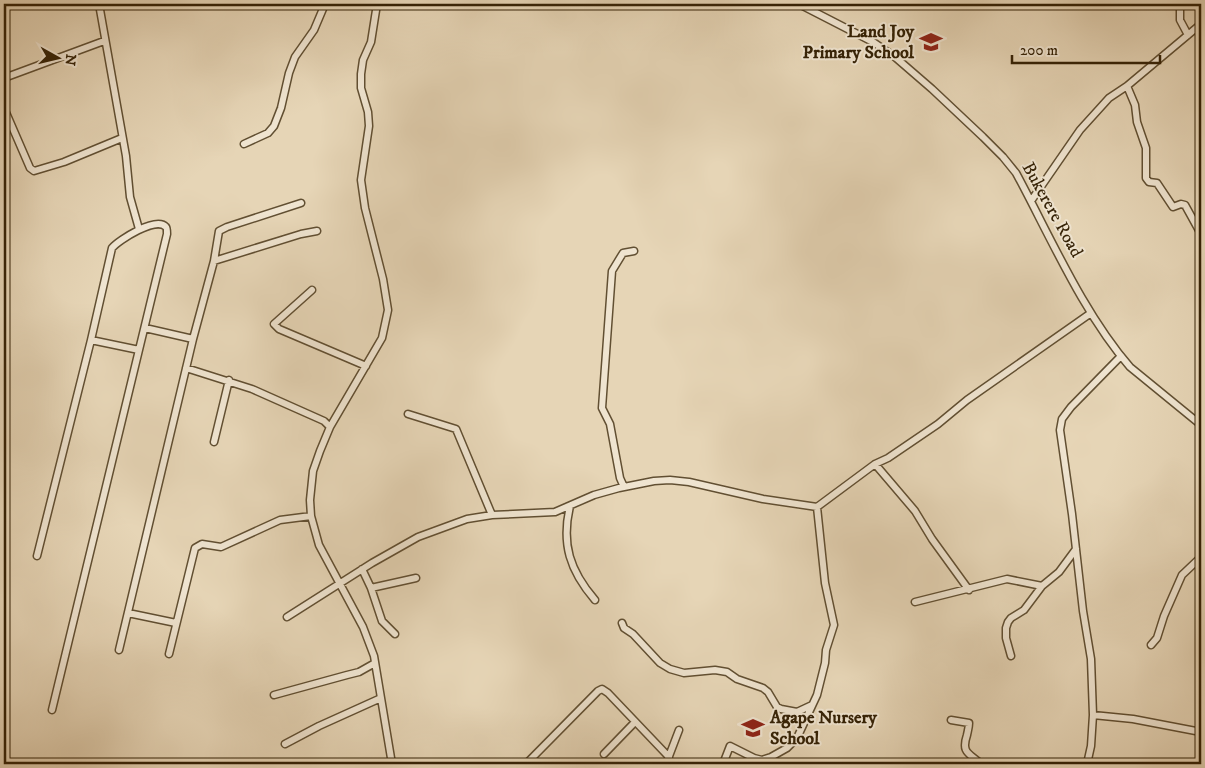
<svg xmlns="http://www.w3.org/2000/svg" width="1205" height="768" font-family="'IM FELL DW Pica',serif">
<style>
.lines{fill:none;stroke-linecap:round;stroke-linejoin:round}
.minor-casing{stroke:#614f32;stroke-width:9}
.minor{stroke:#efe4d0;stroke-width:6}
.labels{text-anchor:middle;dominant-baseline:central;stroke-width:4;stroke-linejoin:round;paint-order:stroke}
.poi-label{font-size:18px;font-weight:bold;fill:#352206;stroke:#efe4d0;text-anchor:end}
.street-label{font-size:18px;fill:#352206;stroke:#efe4d0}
</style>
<rect width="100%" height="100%" fill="#e6d5b6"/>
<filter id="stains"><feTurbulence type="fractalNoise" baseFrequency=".004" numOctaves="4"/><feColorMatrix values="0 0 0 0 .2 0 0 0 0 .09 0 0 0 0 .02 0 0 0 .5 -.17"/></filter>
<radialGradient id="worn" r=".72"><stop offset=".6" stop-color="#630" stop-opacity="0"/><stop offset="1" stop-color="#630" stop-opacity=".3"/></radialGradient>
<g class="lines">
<defs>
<path id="minor" d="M99,4l27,152 4,41 9,32
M377,4l-6,38 -8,18 -2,14v14l7,24 1,14 -8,54 4,28 18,71 5,31 -6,28 -52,89 -10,24 -7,20 -3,29 1,16 8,29 44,82 11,29 18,108
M799,4l74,38 22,15 37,32 51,48 20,20 13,16c34,63 67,140 114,194l71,58
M1178,4l2,4v12l8,15
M4,78l100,-37
M1127,86l8,19 2,17 9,26v30l3,4 8,1 16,24 8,-3 4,1 16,29
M4,108l26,60 4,3 30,-9 58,-24
M244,144l24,-11 6,-7 7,-18 8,-35 6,-16 19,-27 11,-26
M1031,201l49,-71 29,-32 18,-12 74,-62
M214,261l87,-27 16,-3
M312,290l-38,34 5,5 87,37
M145,328l48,11
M91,340l48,10
M186,368l66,21 72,32 6,6
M408,414l48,15 36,86
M214,442l15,-62
M875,464l40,47 17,28 37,51
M624,487l-4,-9 -10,-54 -8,-16 10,-137 11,-18 11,-2
M570,506c-9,38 0,65 25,94
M37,556l54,-216 21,-92c7,-8 44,-32 54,-21 1,1 1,5 1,7l-115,476
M362,569l9,19 45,-10
M371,588l11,33 13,13
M915,602l92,-23 35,7
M128,613l48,10
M287,617l85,-54 46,-26 49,-18 25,-4 63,-3 39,-17 25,-7 35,-7 16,-1 19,2 74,17 54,8
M622,623l2,5 9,6 27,29 10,6 14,4 31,-3 12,2 10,7 26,9 5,4 9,15 4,2 16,3 15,-7
M1151,645l6,-7 7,-22 18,-41 19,-18
M119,650l74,-311 21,-78 5,-30 8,-4 74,-24
M169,654l26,-106 7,-4 19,3 59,-27 31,-4
M1011,656l-5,-18v-10l2,-6 3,-4 13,-8 18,-24 17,-14 17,-23
M274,695l73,-20 12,-3 16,-9
M1093,715l40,4 68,13
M951,720l18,3c0,4 -1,7 -2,12 -6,18 2,18 14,29
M285,744l34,-18 62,-28
M604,754l31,-32
M526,764l72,-73 4,-2 6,4 61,64
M666,764l13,-34
M723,764l7,-18 24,12 8,2 9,-3 16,-9 10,-10 20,-43 8,-32 1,-13 8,-25 -9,-42 -8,-76 58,-43 13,-6 50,-34 29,-24 124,-87
M1087,764l4,-18 2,-31 -2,-56 -8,-48 -11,-97 -12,-84 2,-11 9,-12 50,-51"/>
</defs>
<use href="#minor" class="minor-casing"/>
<use href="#minor" class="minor"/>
</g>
<defs>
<symbol id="school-bare" viewBox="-9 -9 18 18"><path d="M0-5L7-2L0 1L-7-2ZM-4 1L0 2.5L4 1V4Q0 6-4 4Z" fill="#8f2418" stroke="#efe4d0" stroke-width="2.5" paint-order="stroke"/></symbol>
</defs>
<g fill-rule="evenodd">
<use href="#school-bare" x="915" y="26" width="32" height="32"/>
<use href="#school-bare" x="737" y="712" width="32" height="32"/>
</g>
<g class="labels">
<g class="poi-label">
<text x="914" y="32">Land Joy<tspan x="914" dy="21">Primary School</tspan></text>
<text x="770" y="718" text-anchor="start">Agape Nursery<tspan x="770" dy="21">School</tspan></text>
</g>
<g class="street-label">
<text transform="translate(1052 210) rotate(61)">Bukerere Road</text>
</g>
</g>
<rect width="1205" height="768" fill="none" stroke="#e6d5b6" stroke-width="20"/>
<rect x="5" y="5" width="1195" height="758" fill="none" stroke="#352206" stroke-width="2.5"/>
<rect x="10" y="10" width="1185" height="748" fill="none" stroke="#352206"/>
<g transform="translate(58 58) rotate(98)" stroke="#efe4d0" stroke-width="4" paint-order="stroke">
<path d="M0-4L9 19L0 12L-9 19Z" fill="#352206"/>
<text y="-8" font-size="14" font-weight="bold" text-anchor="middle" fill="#352206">N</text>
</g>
<path d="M1012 55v8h148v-8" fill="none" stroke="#352206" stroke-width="2.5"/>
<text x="1020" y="55" font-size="15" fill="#352206" stroke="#efe4d0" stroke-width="4" paint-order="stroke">200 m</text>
<rect width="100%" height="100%" filter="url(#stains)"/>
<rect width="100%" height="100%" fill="url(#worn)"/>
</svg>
